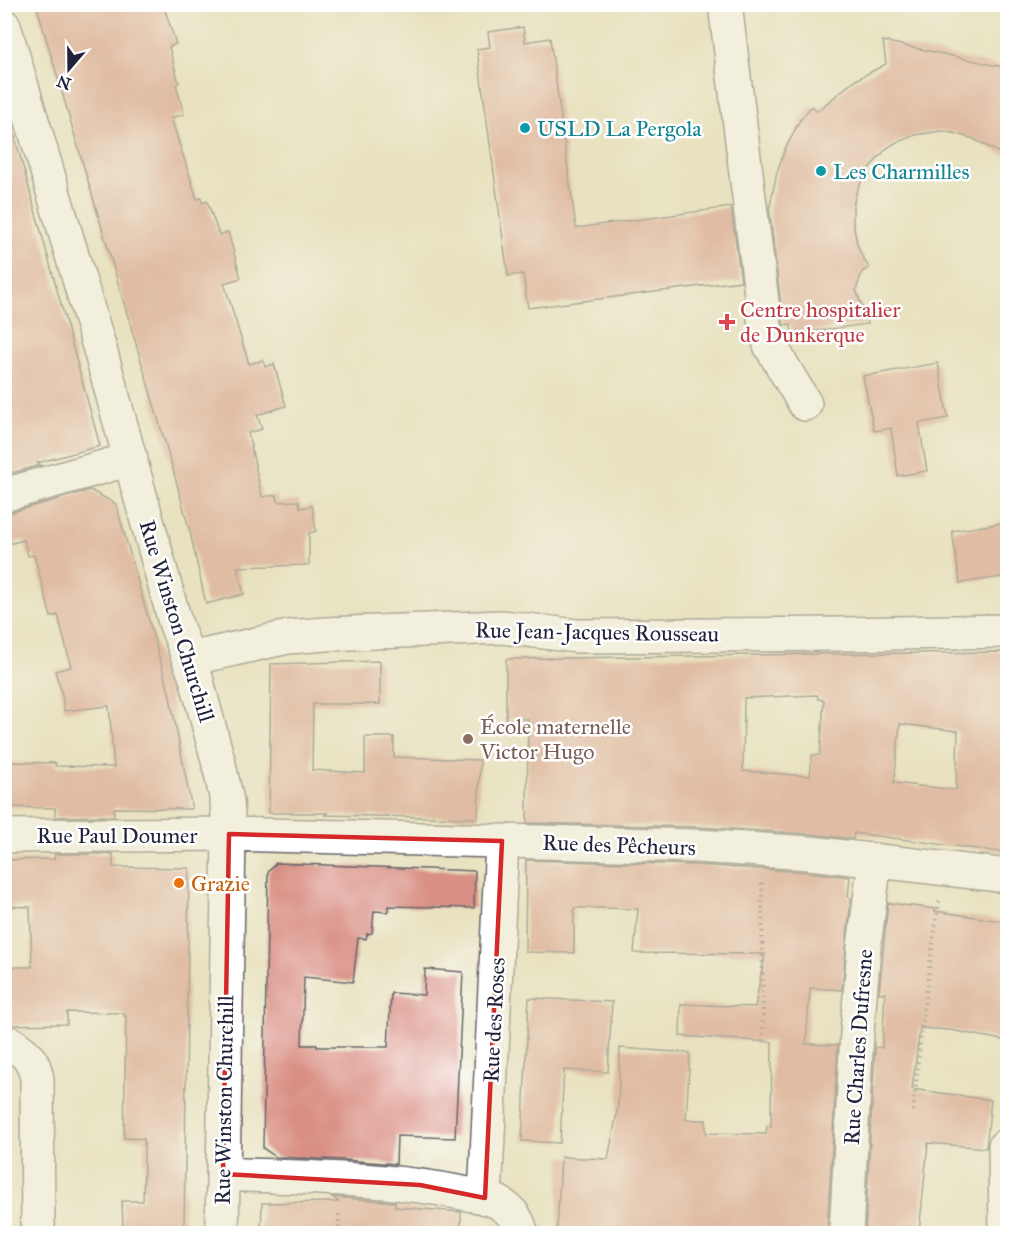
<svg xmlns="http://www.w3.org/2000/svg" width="1012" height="1238" font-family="'IM FELL Great Primer',serif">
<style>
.building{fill:#d98f83;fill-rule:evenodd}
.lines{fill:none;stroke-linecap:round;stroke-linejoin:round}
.minor-casing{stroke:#67656a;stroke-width:36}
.path{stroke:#67656a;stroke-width:4;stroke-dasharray:1.5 4.5;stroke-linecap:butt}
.minor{stroke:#fff;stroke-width:33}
.marked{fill:none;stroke:#d62828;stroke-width:4.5;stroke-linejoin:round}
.culture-dot{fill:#0f9aa8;stroke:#fff;stroke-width:2}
.health-dot{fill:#e0444e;stroke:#fff;stroke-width:2}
.education-dot{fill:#8d6e63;stroke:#fff;stroke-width:2}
.food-dot{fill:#e8710a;stroke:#fff;stroke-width:2}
.labels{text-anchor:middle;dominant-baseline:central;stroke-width:5;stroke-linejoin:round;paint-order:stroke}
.culture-label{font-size:22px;fill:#0d838f;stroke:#fff;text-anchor:start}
.health-label{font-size:22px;fill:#be3a42;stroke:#fff;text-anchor:start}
.street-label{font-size:22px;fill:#22223b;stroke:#fff}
.education-label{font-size:22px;fill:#785e54;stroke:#fff;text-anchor:start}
.food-label{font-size:22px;fill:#c56008;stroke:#fff;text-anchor:start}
</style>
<rect width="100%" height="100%" fill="#fff"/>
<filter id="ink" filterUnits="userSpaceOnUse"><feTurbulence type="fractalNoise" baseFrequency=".0167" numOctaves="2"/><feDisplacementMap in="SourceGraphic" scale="12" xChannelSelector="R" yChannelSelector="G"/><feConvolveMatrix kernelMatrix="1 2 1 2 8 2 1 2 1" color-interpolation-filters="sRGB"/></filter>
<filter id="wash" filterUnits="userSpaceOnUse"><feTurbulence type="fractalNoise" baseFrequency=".008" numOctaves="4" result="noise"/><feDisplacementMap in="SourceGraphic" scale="24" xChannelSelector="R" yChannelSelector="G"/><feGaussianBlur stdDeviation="1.35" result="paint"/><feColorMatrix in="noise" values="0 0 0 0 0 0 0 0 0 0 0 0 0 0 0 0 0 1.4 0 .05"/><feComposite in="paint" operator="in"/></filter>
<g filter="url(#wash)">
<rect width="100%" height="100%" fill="#e8e2c0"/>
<g id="blocks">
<path class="building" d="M36,4h127l13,40 -7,3 10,36 -3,1 8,30 -13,4 26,81 4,-1 1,5 5,-2 12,34 9,-3 13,46 -17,5 25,81 14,-4 2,7 9,-3 12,42 -29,9 5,14 -14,4 14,64 15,-2 1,7 21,-1 1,7 12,-2 4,25 -7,2v32l-72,2 7,27 -38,10 -16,-72 -16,-59z
M523,27l2,15 25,-4 26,190 155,-21 10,74 -213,27 -5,-34 -15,2 -31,-227 13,-2 -2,-15z
M883,41l125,27v90l-34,-19 -21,-6 -12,-2 -26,4 -20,8 -8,5 -21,24 -10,21 -3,14v15l4,22 4,10 8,14 -7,4 -6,18 12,34 -76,10 -1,-10 -7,1 -1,-3 -14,-116h1l7,-34 8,-23 6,-11 9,-18 12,-14 5,5 37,-30 32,-17z
M13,130l87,316 -63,17 4,2 -37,10v-344z
M938,363l10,55 -29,5 8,48 -29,5 -7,-48 -17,3 -11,-55z
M90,490l26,14 53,188 23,117 -78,-1v8l-59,1v-9l-51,-1v-45l52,1 -1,3 59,1 -5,-61 -45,5 -2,-17 -7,-23 16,-4 -13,-52 -7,2 -17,-62 -6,1 -4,-16 -20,5v-32h5z
M1008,522v54l-48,7 -8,-52z
M1008,652v201l-154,-20 -1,6 -42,-5 -114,-7 -170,-4 1,-104h-22v-60l311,-5zM817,695l1,4 6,1 -4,55h-8l-2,21 -67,-5 1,-73zM900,724l58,7 -2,59 -62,-7z
M380,661v43h-67l-1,66 53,3v-36h29v20l86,3 -2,58 -153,-3 2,-2h-58l2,-149z
M55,854h58v13l76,1 -5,365h-54v-6h-7l-1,-26h21l1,-34v-28l-20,-1 2,-122h-2v-3l-57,-1v12l-63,1v-58h28l-2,-60 -26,-1v-46l50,-1z
M526,860l169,5 113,7 42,5 -2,20 3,1 -9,92 -32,-2 -4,56 32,1 -11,188h-232v-1l-38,-2 4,-73 47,2 10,-51 2,-60 70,5 -4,67h20v13l60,1 1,-8h4l1,-84 -92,-6 1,-32 74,3 10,-53 -131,-1 4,-44 -35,-1h-29v45l-49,-1z
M276,863l199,8 -1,37 -86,-2v6l-14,-1 -2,22 -5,1 -1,5 -8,-1 -5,44 -49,-5 -2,68h15v2h71l3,-54 33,2 1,-26 38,3 -8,166 -58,-2 -1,28 -52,-4 -68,-3 -13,-9 5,-276z
M888,903l47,6v2l73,11v119l-58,-11 -30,-2 -8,61 79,11 -5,48 -58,-5 -9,90h-54l10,-186 7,1 3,-55h-6z
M529,998l83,4 -4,70 -44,-2 -4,73 -38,-2z
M332,1197l63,5v5l66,5v21h-200l1,-30 77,-1z"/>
</g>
</g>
<g filter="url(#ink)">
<use href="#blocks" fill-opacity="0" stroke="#67656a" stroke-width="1.5"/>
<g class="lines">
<defs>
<path id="minor" d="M725,4l40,322 5,19 35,59
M4,26l97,327 67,244 8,28 20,53 22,82 9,41 2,33 -7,400
M4,495l127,-36
M189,659l99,-22 38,-3 176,-7 75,9 264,-2 167,-3
M4,836l225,-2 467,12 114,7 198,23
M12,1044c16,11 22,16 25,35l1,155
M1005,1146l1,88
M223,1174c80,4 161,3 239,19 15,3 31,4 43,14 10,7 14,16 17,27
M485,1198l17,-357
M846,1234l11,-201 7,-86 11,-87"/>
</defs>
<use href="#minor" class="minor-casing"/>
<path class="path" d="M762,883l1,158
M913,1111l11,-106 15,-104
M339,1234v-21"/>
<use href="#minor" class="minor"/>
</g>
</g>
<path d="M0 0H1012V1238H0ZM229,834l273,7 -17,357 -65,-13 -197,-11z" fill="#e8e2c0" fill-opacity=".55" fill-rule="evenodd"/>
<path class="marked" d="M229,834l273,7 -17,357 -65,-13 -197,-11z"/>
<g class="culture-dot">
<circle cx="525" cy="128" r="6"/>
<circle cx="821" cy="171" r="6"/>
</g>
<path class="health-dot" d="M724 313h6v6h6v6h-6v6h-6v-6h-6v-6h6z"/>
<circle class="education-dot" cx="468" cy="739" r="6"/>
<circle class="food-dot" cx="179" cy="883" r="6"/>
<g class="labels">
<g class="culture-label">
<text x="537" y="128">USLD La Pergola</text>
<text x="833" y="171">Les Charmilles</text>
</g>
<g class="health-label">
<text x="740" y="309">Centre hospitalier<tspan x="740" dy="25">de Dunkerque</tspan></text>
</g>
<g class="street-label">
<text transform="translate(177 621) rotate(73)">Rue Winston Churchill</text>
<text transform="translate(597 632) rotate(1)">Rue Jean-Jacques Rousseau</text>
<text x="117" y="835">Rue Paul Doumer</text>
<text transform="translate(619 845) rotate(2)">Rue des Pêcheurs</text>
<text transform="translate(494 1020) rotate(-87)">Rue des Roses</text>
<text transform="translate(858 1047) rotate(-86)">Rue Charles Dufresne</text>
<text transform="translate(224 1100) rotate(-89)">Rue Winston Churchill</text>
</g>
<g class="education-label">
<text x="480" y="726">École maternelle<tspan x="480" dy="25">Victor Hugo</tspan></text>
</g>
<g class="food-label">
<text x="191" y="883">Grazie</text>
</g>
</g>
<rect width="1012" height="1238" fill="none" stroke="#fff" stroke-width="24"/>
<g transform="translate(69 69) rotate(200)" stroke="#ffffff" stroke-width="4.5" paint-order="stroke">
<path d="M0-4.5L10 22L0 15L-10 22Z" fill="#22223b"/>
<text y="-9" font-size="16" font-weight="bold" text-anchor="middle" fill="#22223b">N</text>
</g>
</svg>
